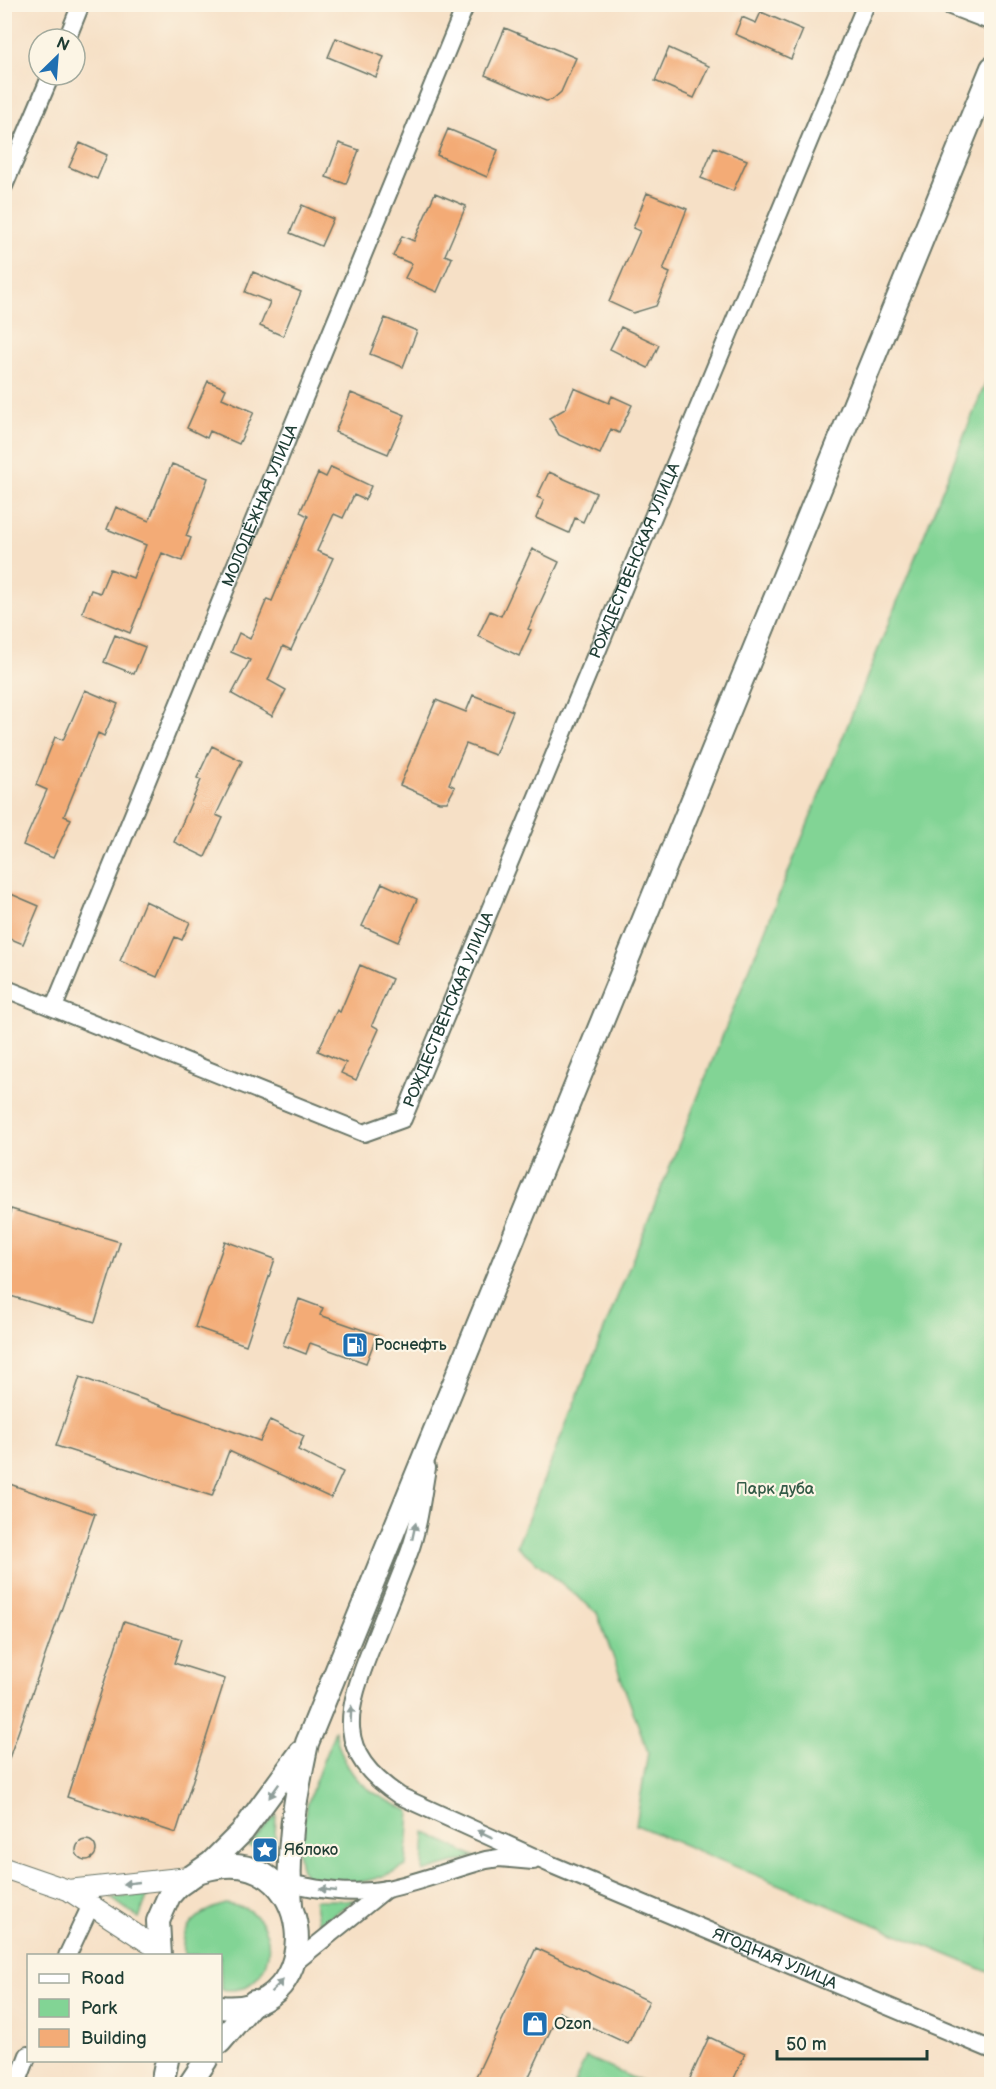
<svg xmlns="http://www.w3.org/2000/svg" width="996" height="2089" font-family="'Balsamiq Sans',sans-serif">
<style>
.green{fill:#82d495;stroke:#508864;stroke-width:1.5}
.building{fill:#f3ab76}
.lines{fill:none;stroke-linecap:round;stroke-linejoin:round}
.minor-casing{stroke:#6a7667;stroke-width:20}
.tertiary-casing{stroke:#6a7667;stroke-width:22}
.secondary-casing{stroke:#6a7667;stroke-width:26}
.minor{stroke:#fff;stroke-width:16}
.tertiary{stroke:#fff;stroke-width:20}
.secondary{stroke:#fff;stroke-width:22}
.oneway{fill:#8f9e9a}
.labels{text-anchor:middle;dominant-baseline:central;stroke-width:4.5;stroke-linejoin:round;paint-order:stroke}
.street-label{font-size:16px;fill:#1f3d34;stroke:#fcf5e5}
.poi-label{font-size:16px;fill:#1f3d34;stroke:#fcf5e5;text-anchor:start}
.park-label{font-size:16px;fill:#335b47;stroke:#fcf5e5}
</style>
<rect width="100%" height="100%" fill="#fcf5e5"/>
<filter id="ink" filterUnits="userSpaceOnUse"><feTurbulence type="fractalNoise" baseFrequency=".0167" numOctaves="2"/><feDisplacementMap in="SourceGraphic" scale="12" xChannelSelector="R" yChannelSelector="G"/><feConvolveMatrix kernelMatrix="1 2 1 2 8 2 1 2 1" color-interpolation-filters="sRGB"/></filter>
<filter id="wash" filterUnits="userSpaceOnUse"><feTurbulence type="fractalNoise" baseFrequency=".008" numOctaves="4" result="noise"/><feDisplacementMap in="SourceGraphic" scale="24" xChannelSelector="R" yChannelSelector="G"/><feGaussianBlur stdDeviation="1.35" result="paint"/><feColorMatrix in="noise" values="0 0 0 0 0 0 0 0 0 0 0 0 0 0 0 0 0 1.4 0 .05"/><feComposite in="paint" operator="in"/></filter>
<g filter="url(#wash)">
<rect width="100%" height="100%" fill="#f6e0c6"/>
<path class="green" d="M991,369v1604l-355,-148 12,-73 -51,-139 -80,-67z
M335,1731c10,48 32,61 75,80l-4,55c-27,13 -50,21 -80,16 -8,-1 -19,-1 -23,-10 -16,-32 20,-110 32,-141z
M276,1815l-2,40 -25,-9z
M425,1832l49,25 -51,15z
M148,1894l-9,24 -28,-20z
M314,1900h41l-36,24z
M225,1904c7,1 17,2 23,6 39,24 18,89 -27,79l-1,-33 -35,-1c-9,-28 17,-44 40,-51z
M586,2057l60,27h-72z"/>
<g id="blocks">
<path class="building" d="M761,12l42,18 -12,29 -56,-25 7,-17 14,6z
M505,28l71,30 -15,34 -9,8 -6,1 -61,-26z
M336,38l48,19 -8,20 -48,-20z
M669,48l40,18 -15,32 -39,-17z
M448,129l50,21 -11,27 -50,-22z
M80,143l27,12 -10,24 -28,-12z
M339,143l20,7 -13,34 -20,-7z
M714,147l33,13 -14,31 -32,-13z
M435,193l31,13 -21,49 7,3 -15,34 -32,-14 7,-14 -19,-8 9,-20 12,5z
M647,193l40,16 -24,61 7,3 -14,33 -23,7 -24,-11 31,-71 -7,-3z
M302,205l31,14 -12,27 -31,-13z
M253,272l48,20 -18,44 -23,-10 10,-24 -25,-10z
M385,318l32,13 -14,36 -33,-13z
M621,327l38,18 -11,23 -38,-19z
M208,381l18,8 -4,9 32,14 -15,32 -29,-13 -3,7 -20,-10z
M574,388l35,15 3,-7 20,9 -13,28 -8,-4 -11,25 -41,-19 -10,-17 16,-9z
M351,393l54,22 -17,39 -53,-22z
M172,464l36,14 -22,58 5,2 -9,23 -20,-8 -32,80 -48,-20 9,-23 9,3 10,-24 23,9 13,-33 -39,-16 9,-22 33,14z
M331,467l40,19 -6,14 -11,-5 -11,23 -9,-4 -17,37 16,7 -42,92 -8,-4 -15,34 18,10 -14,26 -40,-22 18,-34 -19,-8 8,-19 11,6 17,-40 5,2 36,-85 -8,-4 18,-39 8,4z
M549,472l47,21 -13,29 -8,-4 -6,15 -33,-15 8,-18 -7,-3z
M532,549l27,13 -31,67 3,1 -12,26 -41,-20 12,-25 11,5z
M115,635l30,12 -11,27 -30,-12z
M85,690l33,14 -14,32 -6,-3 -34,83 7,3 -18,39 -30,-13 24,-55 -11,-5 19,-48 8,3z
M473,695l40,16 -18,44 -29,-11 -17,40 6,3 -8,15h-8l-39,-17 36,-85 30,12z
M212,746l30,15 -26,54 7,3 -18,39 -31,-15 27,-62 -4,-2z
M382,883l35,16 -19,43 -36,-16z
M4,891l35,15 -16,38 -19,-8z
M145,901l45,21 -8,18 -7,-3 -18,40 -37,-16z
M360,965l32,14 -20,46 7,4 -23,51 -15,-7 5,-10 -28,-12 19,-41 3,2z
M11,1209l109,33 -25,80 -91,-28v-63z
M225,1241l50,18 -29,86 -51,-18z
M299,1299l24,9 -3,7 57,20 -11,28 -56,-20 -4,11 -23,-9z
M80,1377l180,64 10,-21 34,16 -6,14 45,22 -12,26 -102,-47 -17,45 -156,-50z
M4,1482l91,32 -88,250h-3z
M124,1621l58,18 -8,24 51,16 -49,154 -109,-36z
M76 1850a10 10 0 1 1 20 0a10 10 0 1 1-20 0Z
M536,1948l113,53 -21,43 -69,-32 -34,73h-53z
M709,2037l36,17 -14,31h-44z"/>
</g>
</g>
<g filter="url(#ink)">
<use href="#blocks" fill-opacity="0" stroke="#6a7667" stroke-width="1.5"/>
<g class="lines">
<defs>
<g id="minor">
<path d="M945,4l47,18"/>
<path d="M67,39l14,-35"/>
<path d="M4,186l47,-111"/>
<path id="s1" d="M4,988l360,145 39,-14 463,-1115"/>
<path id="s2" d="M54,1007l412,-1003"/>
<path id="s3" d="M427,1468c-5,28 -8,59 -18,85 -12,31 -25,62 -37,93 -26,65 -39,106 28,150l152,69 440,185"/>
<path d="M280,1881c35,8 70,15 107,8 33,-7 66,-20 99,-29l13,-2 34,3"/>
<path d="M67,1956l24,-51"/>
<path d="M293,1964l93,-75"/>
<path d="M17,2084l11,-29"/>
</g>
<path id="tertiary" d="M4,1868l64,22 90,59
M68,1890l121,-13"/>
<path id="secondary" d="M201,1871c116,-38 132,148 19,136
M291,1905c-5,-59 4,-105 16,-162l685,-1675
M160,1956l-2,-35 11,-25 9,-10 33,-23 32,-32 58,-79
M220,2042l34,-40
M162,2084l5,-24
M190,2084l16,-24"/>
</defs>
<use href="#minor" class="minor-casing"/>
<use href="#tertiary" class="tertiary-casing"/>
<use href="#secondary" class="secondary-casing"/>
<use href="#minor" class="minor"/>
<use href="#tertiary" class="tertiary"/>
<use href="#secondary" class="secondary"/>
</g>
<defs><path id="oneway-solid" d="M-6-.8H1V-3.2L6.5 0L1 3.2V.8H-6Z" transform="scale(1.5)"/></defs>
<g class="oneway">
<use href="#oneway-solid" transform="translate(414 1531) rotate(-78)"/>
<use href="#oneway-solid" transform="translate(351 1714) rotate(-87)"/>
<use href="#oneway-solid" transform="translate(274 1791) rotate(125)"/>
<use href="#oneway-solid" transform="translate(485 1834) rotate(-155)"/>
<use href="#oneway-solid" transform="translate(131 1883) rotate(174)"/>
<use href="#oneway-solid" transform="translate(328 1890) rotate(-174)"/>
<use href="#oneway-solid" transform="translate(277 1986) rotate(-44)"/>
</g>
</g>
<defs>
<symbol id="fuel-square" viewBox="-11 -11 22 22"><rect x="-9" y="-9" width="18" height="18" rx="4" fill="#1f6fb2" stroke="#fcf5e5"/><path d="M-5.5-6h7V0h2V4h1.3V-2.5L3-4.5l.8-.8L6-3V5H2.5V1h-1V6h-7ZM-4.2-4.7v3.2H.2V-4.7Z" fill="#fff"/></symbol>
<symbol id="sight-square" viewBox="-11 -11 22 22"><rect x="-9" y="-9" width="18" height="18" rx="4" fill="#1f6fb2" stroke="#fcf5e5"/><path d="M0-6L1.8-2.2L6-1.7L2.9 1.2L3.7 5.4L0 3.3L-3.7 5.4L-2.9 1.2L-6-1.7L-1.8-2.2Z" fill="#fff"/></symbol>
<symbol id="shop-square" viewBox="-11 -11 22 22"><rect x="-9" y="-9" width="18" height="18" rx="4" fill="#1f6fb2" stroke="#fcf5e5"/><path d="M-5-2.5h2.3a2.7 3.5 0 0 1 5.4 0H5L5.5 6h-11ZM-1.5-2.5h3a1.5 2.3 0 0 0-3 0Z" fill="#fff"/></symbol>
</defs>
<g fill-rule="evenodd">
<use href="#fuel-square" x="340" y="1330" width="30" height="30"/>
<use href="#sight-square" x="250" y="1835" width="30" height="30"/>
<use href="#shop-square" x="520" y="2009" width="30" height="30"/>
</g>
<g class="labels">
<g class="street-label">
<text stroke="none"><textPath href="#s2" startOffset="542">МОЛОДЁЖНАЯ УЛИЦА</textPath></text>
<text stroke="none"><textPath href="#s1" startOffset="1034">РОЖДЕСТВЕНСКАЯ УЛИЦА</textPath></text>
<text stroke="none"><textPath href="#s1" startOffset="548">РОЖДЕСТВЕНСКАЯ УЛИЦА</textPath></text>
<text stroke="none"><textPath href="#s3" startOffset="768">ЯГОДНАЯ УЛИЦА</textPath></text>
</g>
<g class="poi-label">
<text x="374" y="1345">Роснефть</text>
<text x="284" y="1850">Яблоко</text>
<text x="554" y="2024">Ozon</text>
</g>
<g class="park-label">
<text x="775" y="1489">Парк дуба</text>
</g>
</g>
<rect width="996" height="2089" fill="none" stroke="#fcf5e5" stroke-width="24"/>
<rect x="27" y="1954" width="195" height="108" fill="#fcf5e5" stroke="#a4ab9e" stroke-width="1.5"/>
<rect x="39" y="1974" width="30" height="9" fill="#ffffff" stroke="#a4ab9e" stroke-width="1.5"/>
<text x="81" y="1984" font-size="18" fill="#1f3d34">Road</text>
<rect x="39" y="1999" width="30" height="18" fill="#82d495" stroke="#a4ab9e" stroke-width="1.5"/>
<text x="81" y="2014" font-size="18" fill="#1f3d34">Park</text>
<rect x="39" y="2029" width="30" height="18" fill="#f3ab76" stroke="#a4ab9e" stroke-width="1.5"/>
<text x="81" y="2044" font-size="18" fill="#1f3d34">Building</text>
<g transform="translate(57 57) rotate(25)"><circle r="28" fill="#fcf5e5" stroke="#a4ab9e" stroke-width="1.5"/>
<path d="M0-4.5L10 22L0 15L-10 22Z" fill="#1f6fb2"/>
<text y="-9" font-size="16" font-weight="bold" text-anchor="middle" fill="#1f3d34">N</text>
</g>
<path d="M777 2050v9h150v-9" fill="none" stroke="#1f3d34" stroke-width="3"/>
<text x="786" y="2050" font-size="18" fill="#1f3d34" stroke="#fcf5e5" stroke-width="4.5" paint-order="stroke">50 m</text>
</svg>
